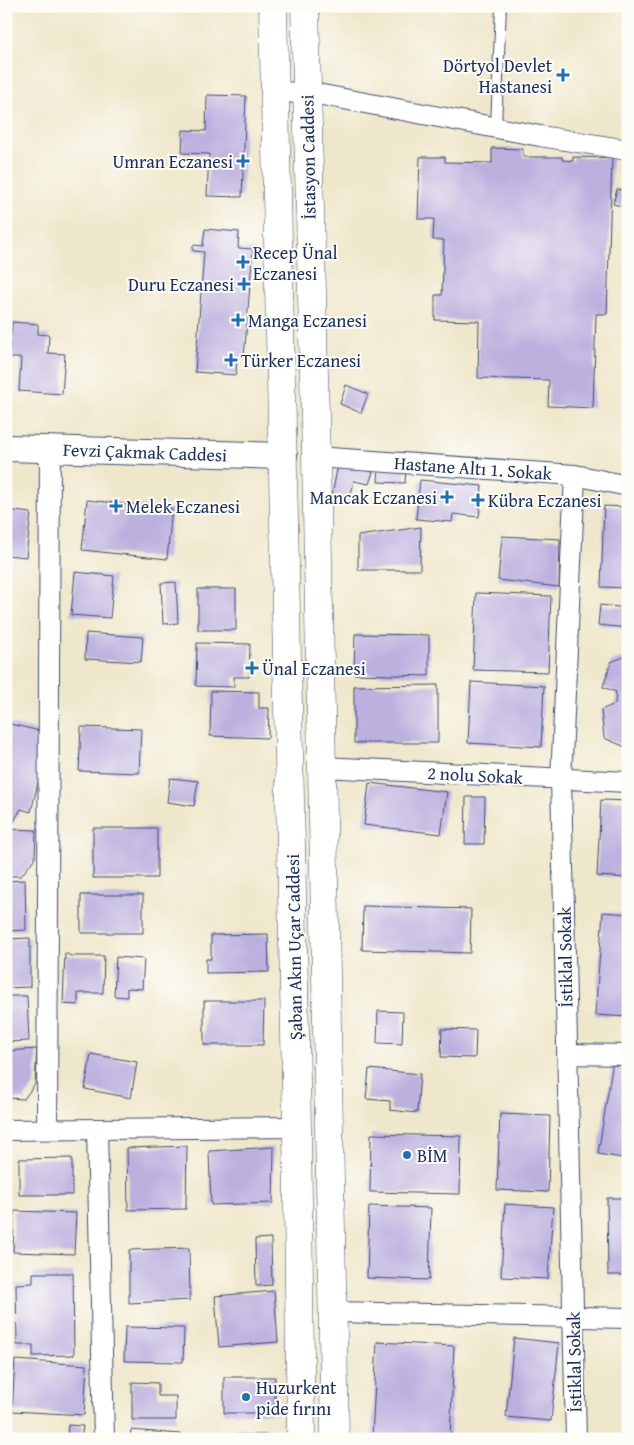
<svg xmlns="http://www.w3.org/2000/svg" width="634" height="1445" font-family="'Gentium Book Plus',serif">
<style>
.building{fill:#bcb0df}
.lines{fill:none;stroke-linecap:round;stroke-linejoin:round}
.service-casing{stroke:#3b4b6e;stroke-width:12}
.minor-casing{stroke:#3b4b6e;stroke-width:22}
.tertiary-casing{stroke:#3b4b6e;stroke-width:28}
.secondary-casing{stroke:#3b4b6e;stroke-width:29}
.service{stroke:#fff;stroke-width:10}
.minor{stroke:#fff;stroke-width:20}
.tertiary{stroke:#fff;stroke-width:26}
.secondary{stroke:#fff;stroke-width:28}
.poi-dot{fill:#1f6fb2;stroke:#fdfcf7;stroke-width:2}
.labels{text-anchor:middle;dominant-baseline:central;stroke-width:4;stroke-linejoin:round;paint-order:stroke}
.poi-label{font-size:18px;fill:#1b2f5e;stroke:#fdfcf7;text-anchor:start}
.street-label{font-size:18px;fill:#1b2f5e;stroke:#fdfcf7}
</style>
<rect width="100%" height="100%" fill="#fdfcf7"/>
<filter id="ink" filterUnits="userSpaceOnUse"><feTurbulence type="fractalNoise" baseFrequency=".02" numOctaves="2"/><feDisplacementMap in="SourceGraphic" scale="10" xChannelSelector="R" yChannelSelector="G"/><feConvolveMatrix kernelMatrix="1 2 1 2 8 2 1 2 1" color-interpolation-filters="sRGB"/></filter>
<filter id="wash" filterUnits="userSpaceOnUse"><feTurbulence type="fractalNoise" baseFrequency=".0096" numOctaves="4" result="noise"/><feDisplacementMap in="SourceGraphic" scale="20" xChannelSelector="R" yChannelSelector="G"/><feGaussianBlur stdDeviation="1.12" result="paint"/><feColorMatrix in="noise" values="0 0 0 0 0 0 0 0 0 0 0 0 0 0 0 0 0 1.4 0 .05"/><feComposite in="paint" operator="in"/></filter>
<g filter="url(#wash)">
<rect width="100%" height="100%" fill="#efe7cb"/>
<g id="blocks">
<path class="building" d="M207,95l39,1 -4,101 -35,-1 2,-42 -27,-1 1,-23 23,1z
M492,148l31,1v8h39v3l11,1v-4l39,1 -5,156h-11l-3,94 -45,-2 1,-26 -71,-2 1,-57 -44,-1v-25h7l2,-55h-11l1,-21h-16l2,-62h25v5l47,1z
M617,189l11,2 -2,16 -13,-3z
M205,229l34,3 -1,16 15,1 -9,109 -7,-1 -1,18 -41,-3 9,-120 -11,-1v-6l10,1z
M12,322l26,2v10l11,1 -1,18 17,1 -3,40 -43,-3 2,-33h-12z
M346,385l22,9 -7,19 -21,-9z
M338,465l35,7 -4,12 -15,-3 -5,23 -18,-4z
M379,465l27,1 -1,17 -27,-1z
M420,480l62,6 -3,31 -26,-3 -1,8 -36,-3z
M87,500l85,9 -5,50 -85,-9z
M604,506l24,1v81l-27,-1z
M6,510l25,3 -5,44 -20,-2z
M421,527l-1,43h-62v-34z
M502,536l58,3 -1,48 -61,-7z
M75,572l39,4 -4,42 -39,-3z
M176,582l2,41 -15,1 -2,-41z
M198,589h38v41h-38z
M476,593l75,3 -3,76 -75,-2z
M600,605l28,3v20l-30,-3z
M86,633l57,4 -2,25 -56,-3z
M355,634l74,1v41l-75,-2z
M197,643l53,1 -1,33h-15v10l-38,-1z
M624,657l4,1v90l-24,-10 -3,-28 14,-6 1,-12 -13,-5 8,-25z
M471,682l73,4 -3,61 -73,-4z
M438,685v58h-84v-57z
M211,691l48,1v16h10l-1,30 -58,-2z
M6,723l38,9 -6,23 6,2 -13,55 -10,-3 -8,14 -7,-1z
M81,727l60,2 -2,44 -60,-2z
M170,778l28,3 -4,25 -27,-4z
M369,783l78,9 -6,42 -77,-9z
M466,797h19l-1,47h-19z
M601,800l27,1v77l-31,-2z
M93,828h64v50h-64z
M6,829l30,1 -1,28 -14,18h-15z
M25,880l1,50 -20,1v-50z
M81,895h62v38h-62z
M363,906l108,3 -1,44 -108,-3z
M603,912l25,2v103l-33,-2z
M268,934l1,38 -63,1v-14h5v-24z
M30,938v49l-24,1v-49z
M65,953l6,3h33l-1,37h-25v12l-15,-1z
M116,957l28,2 -2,30 -15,-1v9l-13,-1z
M6,996h21l2,45 -23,1z
M204,1001h60l-1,44h-59z
M378,1011l25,1 -1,32 -25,-1z
M442,1029l34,1 -1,28 -34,-1z
M37,1049l-2,35 -11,15 -18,-1v-47z
M91,1054l46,8 -6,36 -46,-9z
M613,1061l15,2v96l-30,-5z
M369,1069l51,5 -3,39 -27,-3v-9l-24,-2z
M500,1114l50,2 -2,76 -51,-2z
M371,1134l90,2 -1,58 -90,-2z
M187,1146l-1,63 -58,1 -1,-62z
M274,1147l-1,56 -62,2 -2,-54z
M72,1158v37h-53v-36z
M607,1198h21v77h-20z
M505,1204l48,3 -5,72 -47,-2z
M369,1206l62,2 -2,72 -62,-2z
M14,1211l62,2 -2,41 -61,-2z
M271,1238l1,47 -16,1 -1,-47z
M189,1248l1,52 -61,3v-53z
M33,1273h40l1,82 -41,1v-11h-16l-1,-61 17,-1z
M274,1291l4,51 -59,5 -4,-51z
M125,1327l59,1 -1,34 -59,-1z
M514,1338l45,5 -8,78 -45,-4z
M377,1342l77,4 -4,93h-78z
M15,1360l72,5 -3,50 -72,-4z
M224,1377h51v36h-51z
M132,1382l26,1v13h18v24h-44z
M68,1425l15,1 -2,13h-14z
M131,1430l49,4v5h-50z
M226,1434l47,1 -1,4h-46z"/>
</g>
</g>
<g filter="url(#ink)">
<use href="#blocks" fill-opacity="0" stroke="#3b4b6e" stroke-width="1"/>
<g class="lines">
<defs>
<path id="service" d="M496,127l5,-121"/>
<path id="minor" d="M275,93l32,-1 233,44 88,14
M316,457l259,18 53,11
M575,475l-14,304 15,660
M322,767l306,15
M567,1054l61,1
M47,1129l3,-680
M97,1129l7,310
M6,1130l291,-3
M332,1312l296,6"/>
<path id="tertiary" d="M6,448l278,8"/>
<path id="secondary" d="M273,6l24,1121 4,312
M305,6l11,451 19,982"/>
</defs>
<use href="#service" class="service-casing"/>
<use href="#minor" class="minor-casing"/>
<use href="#tertiary" class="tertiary-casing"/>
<use href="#secondary" class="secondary-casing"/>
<use href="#service" class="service"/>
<use href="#minor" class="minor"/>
<use href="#tertiary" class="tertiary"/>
<use href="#secondary" class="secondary"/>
</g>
</g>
<g class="poi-dot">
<path d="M560.5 67.5h5v5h5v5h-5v5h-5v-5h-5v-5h5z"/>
<path d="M240.5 153.5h5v5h5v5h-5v5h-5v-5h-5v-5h5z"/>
<path d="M240.5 254.5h5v5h5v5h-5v5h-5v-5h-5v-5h5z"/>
<path d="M241.5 276.5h5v5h5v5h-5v5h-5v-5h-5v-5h5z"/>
<path d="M235.5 312.5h5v5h5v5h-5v5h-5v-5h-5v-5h5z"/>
<path d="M228.5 352.5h5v5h5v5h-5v5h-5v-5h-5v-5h5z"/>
<path d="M444.5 489.5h5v5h5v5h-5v5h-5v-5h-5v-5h5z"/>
<path d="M475.5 492.5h5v5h5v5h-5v5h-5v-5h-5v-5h5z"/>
<path d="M113.5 498.5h5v5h5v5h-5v5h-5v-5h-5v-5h5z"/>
<path d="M249.5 660.5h5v5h5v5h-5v5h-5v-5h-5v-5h5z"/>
<circle cx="407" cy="1155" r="5"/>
<circle cx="246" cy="1397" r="5"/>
</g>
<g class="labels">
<g class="poi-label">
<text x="552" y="65" text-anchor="end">Dörtyol Devlet<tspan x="552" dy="21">Hastanesi</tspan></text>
<text x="233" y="161" text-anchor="end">Umran Eczanesi</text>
<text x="253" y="252">Recep Ünal<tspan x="253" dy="21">Eczanesi</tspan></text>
<text x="234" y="284" text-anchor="end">Duru Eczanesi</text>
<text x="248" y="320">Manga Eczanesi</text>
<text x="241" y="360">Türker Eczanesi</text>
<text x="437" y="497" text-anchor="end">Mancak Eczanesi</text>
<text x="488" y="500">Kübra Eczanesi</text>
<text x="126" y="506">Melek Eczanesi</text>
<text x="262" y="668">Ünal Eczanesi</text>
<text x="417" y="1155">BİM</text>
<text x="256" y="1387">Huzurkent<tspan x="256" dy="21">pide fırını</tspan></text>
</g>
<g class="street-label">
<text transform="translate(308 157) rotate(-91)">İstasyon Caddesi</text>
<text transform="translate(145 452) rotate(2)">Fevzi Çakmak Caddesi</text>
<text transform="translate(473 468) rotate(4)">Hastane Altı 1. Sokak</text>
<text transform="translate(475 775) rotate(3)">2 nolu Sokak</text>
<text transform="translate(294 947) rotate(-91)">Şaban Akın Uçar Caddesi</text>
<text transform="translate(565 957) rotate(-91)">İstiklal Sokak</text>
<text transform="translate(574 1362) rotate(-91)">İstiklal Sokak</text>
</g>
</g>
<rect width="634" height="1445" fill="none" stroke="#fdfcf7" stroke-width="25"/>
</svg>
